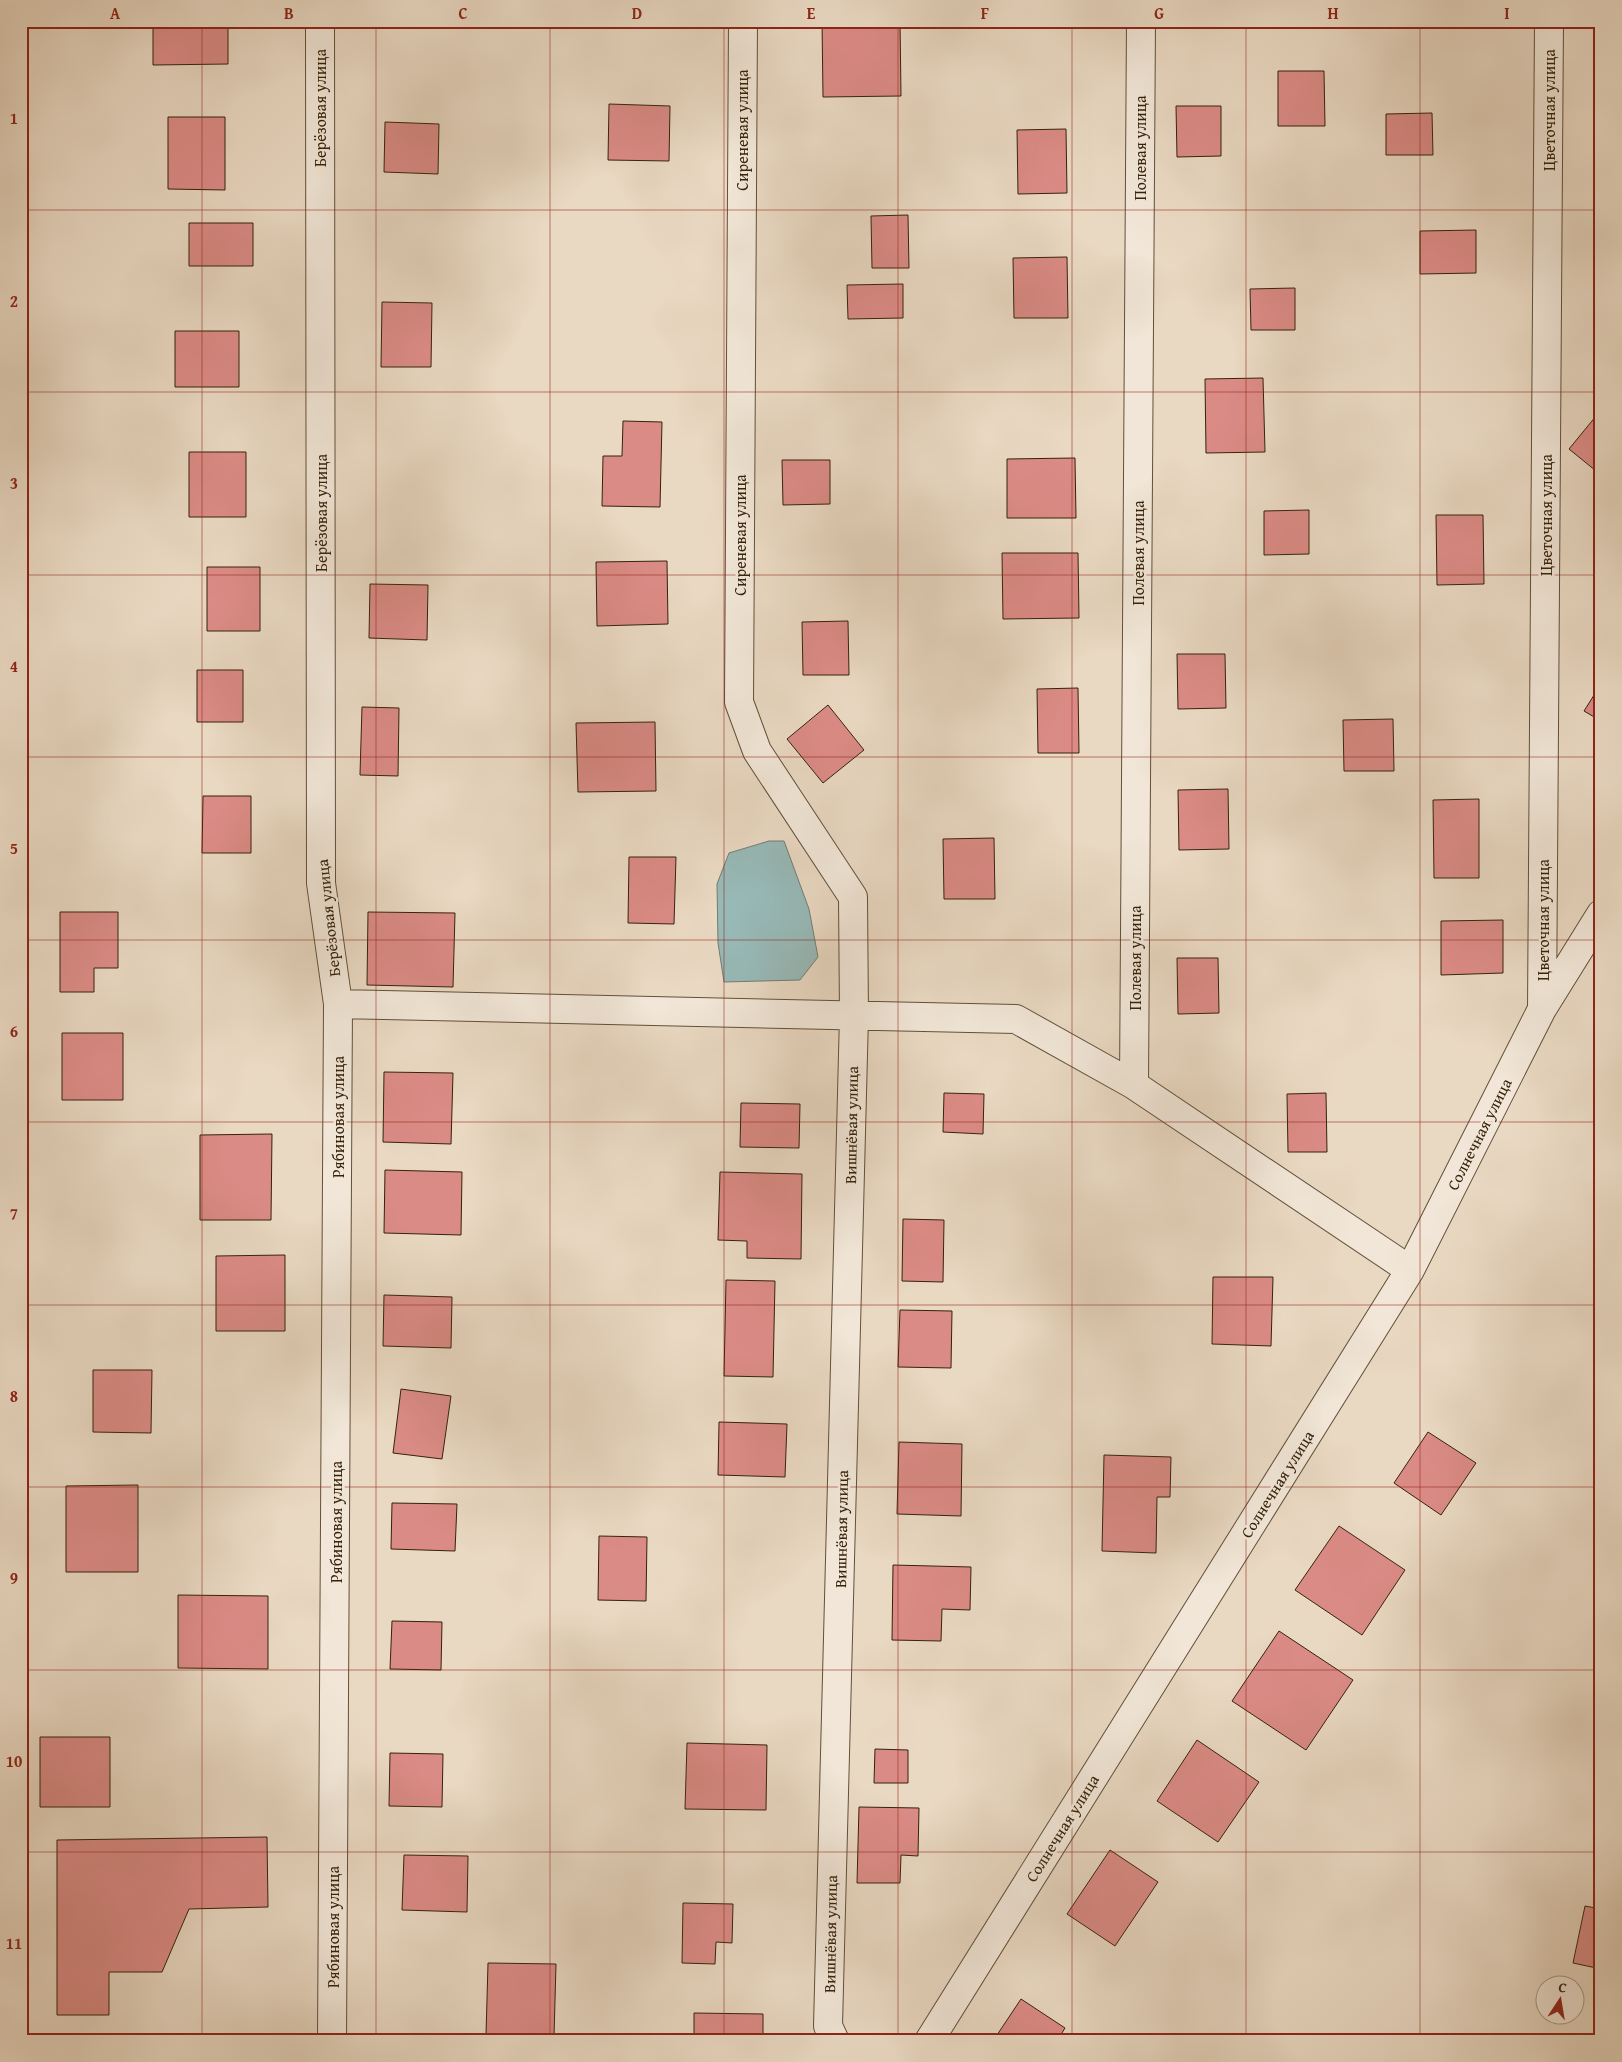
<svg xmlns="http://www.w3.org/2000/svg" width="1622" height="2062" font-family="'Gentium Book Plus',serif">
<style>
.water{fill:#97b9b7;stroke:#707d72}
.building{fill:#db8b86;stroke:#35220b}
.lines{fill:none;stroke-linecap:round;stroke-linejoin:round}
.minor-casing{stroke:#625039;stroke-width:30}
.minor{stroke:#f1e6d7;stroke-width:28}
.grid{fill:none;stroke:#8f2418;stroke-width:1;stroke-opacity:0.55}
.labels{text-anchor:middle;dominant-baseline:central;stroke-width:5;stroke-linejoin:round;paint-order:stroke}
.street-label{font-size:16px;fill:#35220b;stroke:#f1e6d7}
.neatline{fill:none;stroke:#8f2418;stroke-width:2}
.grid-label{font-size:16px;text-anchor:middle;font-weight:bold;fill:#8f2418}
</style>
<rect width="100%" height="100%" fill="#e9d8c2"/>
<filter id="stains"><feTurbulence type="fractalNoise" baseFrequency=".004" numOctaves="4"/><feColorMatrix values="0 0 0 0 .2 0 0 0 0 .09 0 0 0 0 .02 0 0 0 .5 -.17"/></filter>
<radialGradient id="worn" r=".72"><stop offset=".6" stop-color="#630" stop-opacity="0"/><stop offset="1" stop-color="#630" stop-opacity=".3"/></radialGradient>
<path class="water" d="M769,841h15l25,68 9,48 -18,23 -76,2 -6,-39 -1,-59 12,-31z"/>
<path class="building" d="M153,21h75v43l-75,1z
M822,21h78l1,75 -78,1z
M1255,21h44v6l-44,1z
M1278,71h46l1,55h-47z
M609,104l61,2 -1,55 -61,-1z
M1176,106h45v50l-44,1z
M1432,113l1,42h-47v-41z
M168,117h57v73l-57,-1z
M385,122l54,2 -1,50 -54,-2z
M1066,129l1,64 -49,1 -1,-64z
M908,215l1,53h-37l-1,-52z
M189,223h64v43h-64z
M1476,230v43l-56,1v-43z
M1067,257l1,61h-54l-1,-60z
M903,284v34l-55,1 -1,-34z
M1295,288v42h-44l-1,-41z
M382,302l50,1 -1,64h-50z
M175,331h64v56h-64z
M1263,378l2,74 -59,1 -1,-74z
M1601,410v65l-32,-26z
M623,421l39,1 -2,85 -58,-1 1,-50h19z
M189,452h57v65h-57z
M1075,458l1,60h-69v-59z
M782,460h48v44l-47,1z
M1309,510v44l-45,1v-44z
M1436,515h47l1,69 -47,1z
M1002,553h76l1,65 -76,1z
M667,561l1,63 -71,2 -1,-64z
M207,567h53v64h-53z
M370,584l58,1 -1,55 -58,-2z
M848,621l1,54h-46l-1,-53z
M1177,654h48l1,54 -48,1z
M197,670h46v52h-46z
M1601,684v37l-17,-10z
M1078,688l1,65h-41l-1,-64z
M828,705l36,45 -41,33 -36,-44z
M362,707l37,1 -1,68 -38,-1z
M1393,719l1,52h-50l-1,-51z
M655,722l1,69 -78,1 -2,-69z
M1228,789l1,60 -50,1 -1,-60z
M203,796h48v57h-49z
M1479,799v79h-45l-1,-78z
M994,838l1,61h-51l-1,-60z
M629,857h47l-2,67 -46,-1z
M60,912h58v56h-24v24h-34z
M368,912l87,1 -2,74 -86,-2z
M1503,920v53l-62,2v-54z
M1177,958h41l1,55 -41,1z
M62,1033h61v67h-61z
M384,1072l69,1 -2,71 -68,-2z
M944,1093l40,1 -1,40 -40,-2z
M1326,1093l1,59h-39l-1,-58z
M741,1103l59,1 -1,44 -59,-1z
M272,1134l-1,86h-71v-85z
M385,1170l77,2 -1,63 -77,-2z
M720,1172l82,2 -1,85 -54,-1v-17l-29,-1z
M903,1219l41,1 -1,62 -41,-1z
M285,1255v76h-69v-75z
M1213,1277h60l-2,69 -59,-2z
M726,1280l49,1 -2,96 -49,-1z
M384,1295l68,2 -1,51 -68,-2z
M900,1310l52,1 -1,57 -53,-1z
M93,1370h59l-1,63 -58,-1z
M401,1389l50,7 -9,63 -49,-6z
M719,1422l68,2 -2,53 -67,-2z
M1428,1432l48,31 -35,52 -47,-32z
M899,1442l63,2 -1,72 -64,-2z
M1104,1455l67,2 -1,40h-13l-1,56 -54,-2z
M138,1485v87h-72v-86z
M392,1503l65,1 -2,47 -64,-2z
M1339,1526l66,44 -43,65 -67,-45z
M599,1536l48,1 -1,64 -48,-1z
M893,1565l78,2 -1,43 -28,-1 -1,32 -49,-1z
M178,1595l90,1v73l-90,-1z
M392,1621l50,1 -1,48 -51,-1z
M1279,1631l74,49 -47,70 -74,-49z
M40,1737h70v70h-70z
M1197,1740l62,42 -41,60 -61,-41z
M687,1743l80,2 -1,65 -81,-1z
M875,1749l33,1v33h-34z
M390,1753l53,1 -1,53 -53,-1z
M859,1807l60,1 -1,48 -17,-1 -1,28h-43z
M267,1837l1,70 -79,2 -27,63h-53v43h-52v-175z
M1110,1850l48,32 -43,64 -48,-32z
M404,1855l64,1 -1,56 -65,-2z
M683,1903l50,1 -1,39 -16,-1 -1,22 -33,-1z
M1585,1906l16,3v60l-28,-6z
M488,1963l68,1 -2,73 -68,-1z
M1021,1999l44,29 -8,13h-64z
M694,2013l69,1v27h-69z"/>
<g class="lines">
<defs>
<path id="minor" d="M320,21l1,862 17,121 -6,1037
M743,21l-4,681 18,49 96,146 1,119 -26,1010 7,15
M338,1004l678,15 118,66 276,185
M1542,1009l7,-988
M1134,1085l7,-1064
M929,2041l481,-771 132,-261 59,-95"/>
</defs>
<use href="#minor" class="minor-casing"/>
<use href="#minor" class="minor"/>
</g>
<path class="grid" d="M202,21v2020M376,21v2020M550,21v2020M724,21v2020M898,21v2020M1072,21v2020M1246,21v2020M1420,21v2020M21,210h1580M21,392h1580M21,575h1580M21,757h1580M21,940h1580M21,1122h1580M21,1305h1580M21,1487h1580M21,1670h1580M21,1852h1580"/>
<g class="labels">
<g class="street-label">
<text transform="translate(320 108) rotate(-90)">Берёзовая улица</text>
<text transform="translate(1549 110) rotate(-90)">Цветочная улица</text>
<text transform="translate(742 130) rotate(-90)">Сиреневая улица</text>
<text transform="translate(1140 148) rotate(-90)">Полевая улица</text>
<text transform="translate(321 513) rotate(-90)">Берёзовая улица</text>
<text transform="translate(1546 515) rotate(-90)">Цветочная улица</text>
<text transform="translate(740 535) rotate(-90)">Сиреневая улица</text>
<text transform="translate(1138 553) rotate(-90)">Полевая улица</text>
<text transform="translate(328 918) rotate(-96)">Берёзовая улица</text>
<text transform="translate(1543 920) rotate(-90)">Цветочная улица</text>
<text transform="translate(1135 958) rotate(-90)">Полевая улица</text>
<text transform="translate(338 1117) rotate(-90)">Рябиновая улица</text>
<text transform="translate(851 1125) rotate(-89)">Вишнёвая улица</text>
<text transform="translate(1479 1134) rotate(-63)">Солнечная улица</text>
<text transform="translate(1277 1484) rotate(-58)">Солнечная улица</text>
<text transform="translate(336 1522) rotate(-90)">Рябиновая улица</text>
<text transform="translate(841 1529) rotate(-89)">Вишнёвая улица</text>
<text transform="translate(1062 1828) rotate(-58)">Солнечная улица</text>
<text transform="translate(333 1927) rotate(-90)">Рябиновая улица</text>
<text transform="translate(830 1934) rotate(-89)">Вишнёвая улица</text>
</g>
</g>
<rect width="1622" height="2062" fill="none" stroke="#e9d8c2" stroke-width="55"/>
<g transform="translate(1560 2000) rotate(12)"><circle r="24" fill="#f1e6d7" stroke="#a69885"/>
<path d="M0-4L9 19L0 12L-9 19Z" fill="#8f2418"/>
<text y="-8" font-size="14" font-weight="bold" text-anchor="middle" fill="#35220b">С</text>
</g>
<rect x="28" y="28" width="1566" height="2006" class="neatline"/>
<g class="grid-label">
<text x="115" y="19">A</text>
<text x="289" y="19">B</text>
<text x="463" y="19">C</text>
<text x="637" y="19">D</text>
<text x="811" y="19">E</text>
<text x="985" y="19">F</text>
<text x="1159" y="19">G</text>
<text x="1333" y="19">H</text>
<text x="1507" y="19">I</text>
<text x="14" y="124">1</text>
<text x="14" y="307">2</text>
<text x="14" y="489">3</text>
<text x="14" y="672">4</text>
<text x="14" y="854">5</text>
<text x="14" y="1037">6</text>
<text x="14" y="1219">7</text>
<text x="14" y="1402">8</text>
<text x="14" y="1584">9</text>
<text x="14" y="1767">10</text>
<text x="14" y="1949">11</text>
</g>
<rect width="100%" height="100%" filter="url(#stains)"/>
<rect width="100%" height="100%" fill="url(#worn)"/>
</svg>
